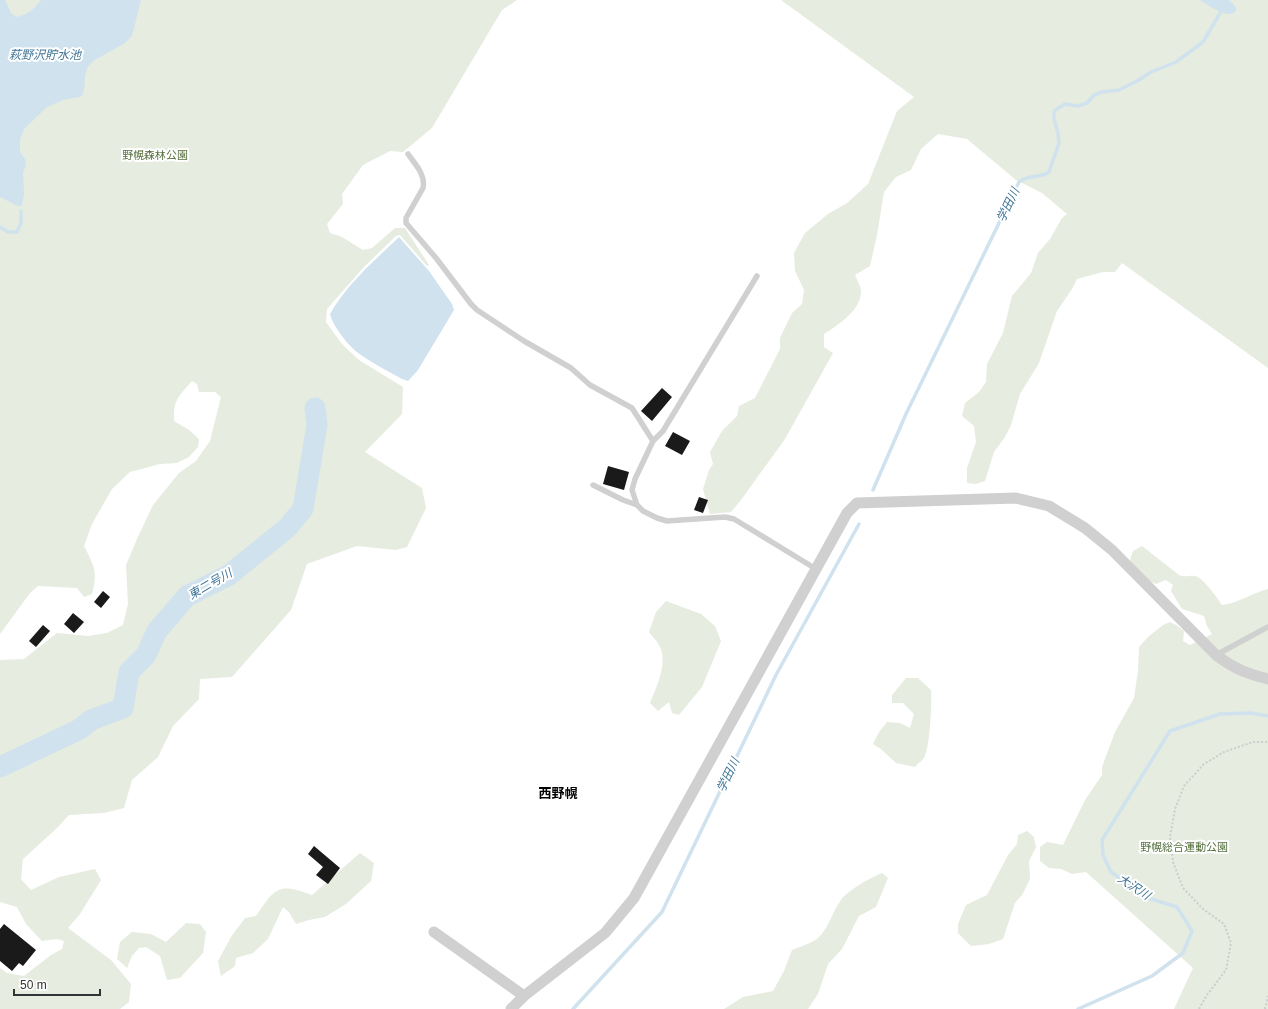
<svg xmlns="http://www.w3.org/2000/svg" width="1268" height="1009" font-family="Arial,'Noto Sans JP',sans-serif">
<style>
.green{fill:#e6ecdf}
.water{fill:#cfe2ee}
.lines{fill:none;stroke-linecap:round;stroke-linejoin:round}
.stream{stroke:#cfe2ee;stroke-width:3.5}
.river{stroke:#cfe2ee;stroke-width:21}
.building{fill:#1a1a1a}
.path{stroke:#cdcdcd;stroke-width:2;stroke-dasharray:2 2;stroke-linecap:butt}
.lane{stroke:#d0d0d0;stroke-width:5.5}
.street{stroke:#d0d0d0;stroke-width:11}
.labels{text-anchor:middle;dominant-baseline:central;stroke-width:4;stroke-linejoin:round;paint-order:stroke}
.park-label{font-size:11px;fill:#56703f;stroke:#fff}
.water-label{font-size:12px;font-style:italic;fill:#3f7597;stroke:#fff}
.quarter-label{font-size:13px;font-weight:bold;fill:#000;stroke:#fff}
</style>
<rect width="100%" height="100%" fill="#fff"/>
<path class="green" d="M0,0h517l-15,10 -70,118 -29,24 -13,-1 -27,14 -21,29 1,10 -16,20 3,9 12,4 21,13 9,-2 23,-20h10l24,37 -2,1 -27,-31 -4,1 -32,31 -37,42 -1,13 16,22 17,16 44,27 -1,27 -37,38 57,36 4,20 -19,39 -11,3 -39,-4 -50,18 -16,46 -59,67 -32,2 -1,20 -26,27 -15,31 -26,23 -8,28 -20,5 -35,2 -12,13 -34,31 -2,20 10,11 28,-13 36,-8 6,11 -21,34 -12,14 43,32 20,24 -2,18 -9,7h-120v-41l7,5 17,3 27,-21 11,-6 2,-8 -7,-2 -15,2 -16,-17 -9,-17 -17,-5v-242l24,-1 33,-26 31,3 19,-3 16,-8 5,-21 -2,-39 11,-26 16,-34 26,-32 17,-12 14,-20 11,-44 -6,-5h-16l-2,-8 -5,-3c-13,15 -19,19 -18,40l15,9 10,9 -1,8 -9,10 -12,6 -17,1 -30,8 -18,17 -20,35 -8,22c10,20 14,25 8,48l-8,3 -7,-9 -39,-2 -8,7 -30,41z
M781,0h487v368l-146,-105 -7,9h-12l-26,7 -5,10 -15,22 -18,52 -19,31 -9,31 -6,12 -11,15 -9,29 -9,3 -9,-1v-15l9,-26 -2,-16 -12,-10 3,-13 14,-11 7,-10 1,-18 16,-31 9,-37 19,-23 7,-20 12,-14 12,-21 5,-4 -25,-21 -26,-13 -49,-41 -29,-5 -17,15 -10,21 -15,7 -12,15 -7,43 -7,31 -15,9c2,5 5,10 6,15 1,20 -23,35 -37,44v13l9,6 -48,86 -44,61 -10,12 -21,2 -7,-25 6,-19 4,-6 -3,-12 12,-21 15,-15 2,-10 16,-8 25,-49v-11l12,-25 10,-9 2,-14 -9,-19 -1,-18 11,-20 23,-19 19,-11 21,-19 29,-73 17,-14z
M1142,546l37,29c7,3 10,0 16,1 9,2 22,22 27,29 17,-2 30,-12 46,-16v420h-94l19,-41 -107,-96 -14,2 -11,-5 -12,-1 -9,-7v-14l7,-5 16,3 22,-45 17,-25v-8l13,-35 19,-34 4,-27 1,-24 9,-10 15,-12 7,-3 6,3 8,6 -1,10 7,4 22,-11 -5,-8 -3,-10 -22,-7 -11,-18 2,-6 -7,-5 -10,4c-11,-4 -20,-13 -26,-24l3,-9z
M666,601l35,13 14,12 6,15 -19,46 -23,28 -7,-2 -3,-11 -11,9 -8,-8c6,-15 18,-39 10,-56 -2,-5 -8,-11 -11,-15l7,-20z
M906,678h12l13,12c1,14 -1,57 -7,68 -2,3 -7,6 -9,9l-19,-4 -14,-13 -9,-6 6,-12 8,-10 13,1 10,5 4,-14 -11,-11h-11v-8z
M1027,831l7,6 2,10 -7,14 1,18 -8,16 -7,8 -12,36 -14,5 -18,2 -13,-13v-9l8,-19 21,-10 21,-40 9,-11 1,-9z
M360,853l14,10 -3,18 -25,23 -21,13 -16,3 -13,4 -7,-12 -6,-5 -15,32 -15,14 -17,5 -1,8 -14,10 -3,-15 13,-24 14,-19 11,-2c19,-28 22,-34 56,-21z
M882,873l6,5 -12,29 -17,9 -17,33 -14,15 -10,30 -10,15h-84l19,-12 30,-6 11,-20 8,-21c8,-3 20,-7 26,-12 11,-10 14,-26 23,-38 7,-10 29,-22 41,-27z
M186,923l14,1 6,8 -3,21 -23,25 -13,2 -7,-24 -14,-9 -7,1 -7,8 -5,12 -10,-9 3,-17 12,-10 19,2 15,8z"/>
<path class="water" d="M0,0h5l6,13 5,4c12,-2 18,-8 25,-17h100l-9,36 -7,7 -32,18 -5,6 -3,9 -1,15 -2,5 -3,1 -16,3 -16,7 -23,22 -4,11v12l5,7 1,7 -3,6 1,22 -2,12h-4l-18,-9z
M1200,0h29l7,7v4c-2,1 -4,3 -6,3 -7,1 -24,-10 -30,-14z
M399,237l30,34 23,33 2,6 -36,60 -10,11 -6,-2c-14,-8 -28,-15 -41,-24 -11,-7 -28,-28 -31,-41 17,-30 44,-53 69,-77z"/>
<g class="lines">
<path class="stream" d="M0,227l8,5h9l4,-9v-12
M873,490l33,-76 113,-232c10,-8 20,-3 30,-10l10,-29 -1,-10 -4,-14v-8l11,-7 13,2 9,-3 7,-8 8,-3 17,-2 18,-9 14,-9 25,-10 27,-20 20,-34
M573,1009l89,-97 114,-237 83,-151
M1078,1009l74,-33 31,-23 9,-22 -15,-24 -29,-9 -37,-26 -8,-17 -1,-15 68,-109 50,-17 31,-1 17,3"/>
<path class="river" d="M0,767l80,-38 11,-9 32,-12 6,-36 17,-17 11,-24 30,-35 42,-21 58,-47 16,-19 14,-84 -2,-17"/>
</g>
<path class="building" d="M662,388l10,9 -20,24 -11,-10z
M673,432l17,9 -8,14 -17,-9z
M608,466l21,6 -5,18 -21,-6z
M699,497l9,3 -5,13 -9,-3z
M103,591l7,6 -9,11 -7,-6z
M73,613l11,9 -10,11 -10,-9z
M43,625l7,6 -14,16 -7,-6z
M314,846l26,22 -12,16 -12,-9 7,-8 -15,-13z
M4,924l32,26 -13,16 -4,-3 -7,8 -12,-10v-32z"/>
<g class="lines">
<path class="path" d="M1199,1009l8,-14 19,-25 5,-27 -7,-19 -21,-15 -20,-21 -10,-26 -3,-25 5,-28 9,-23 20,-22 20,-12 29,-10h15
M1265,1009l3,-13"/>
<path class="lane" d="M408,154c7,10 18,21 15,34l-17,30v5l30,35 35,46 6,6 47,31 47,27 19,17 42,23 21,33
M757,276l-94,155 -10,10 -18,38 -3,11 5,15 6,6 14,7 10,3 58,-4 9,2 82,50
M593,485l30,15 14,5
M1216,655l52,-28"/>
<path class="street" d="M434,932l90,64
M511,1009l13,-13 81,-63 29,-35 213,-385 10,-10 159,-5 33,8 36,22 27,22 104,105c19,14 29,18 52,24"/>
</g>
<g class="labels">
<g class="park-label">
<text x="155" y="155">野幌森林公園</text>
<text x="1184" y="847">野幌総合運動公園</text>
</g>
<g class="water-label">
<text x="45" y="55">萩野沢貯水池</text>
<text transform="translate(1008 205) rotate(-64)">学田川</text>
<text transform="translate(210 584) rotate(-30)">東二号川</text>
<text transform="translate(728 775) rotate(-64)">学田川</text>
<text transform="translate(1134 887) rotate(33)">大沢川</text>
</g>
<g class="quarter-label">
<text x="558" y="793">西野幌</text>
</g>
</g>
<path d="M14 989v6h86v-6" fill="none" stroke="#333333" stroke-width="2"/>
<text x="20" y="989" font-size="12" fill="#333333" stroke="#ffffff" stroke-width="3" paint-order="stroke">50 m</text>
</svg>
